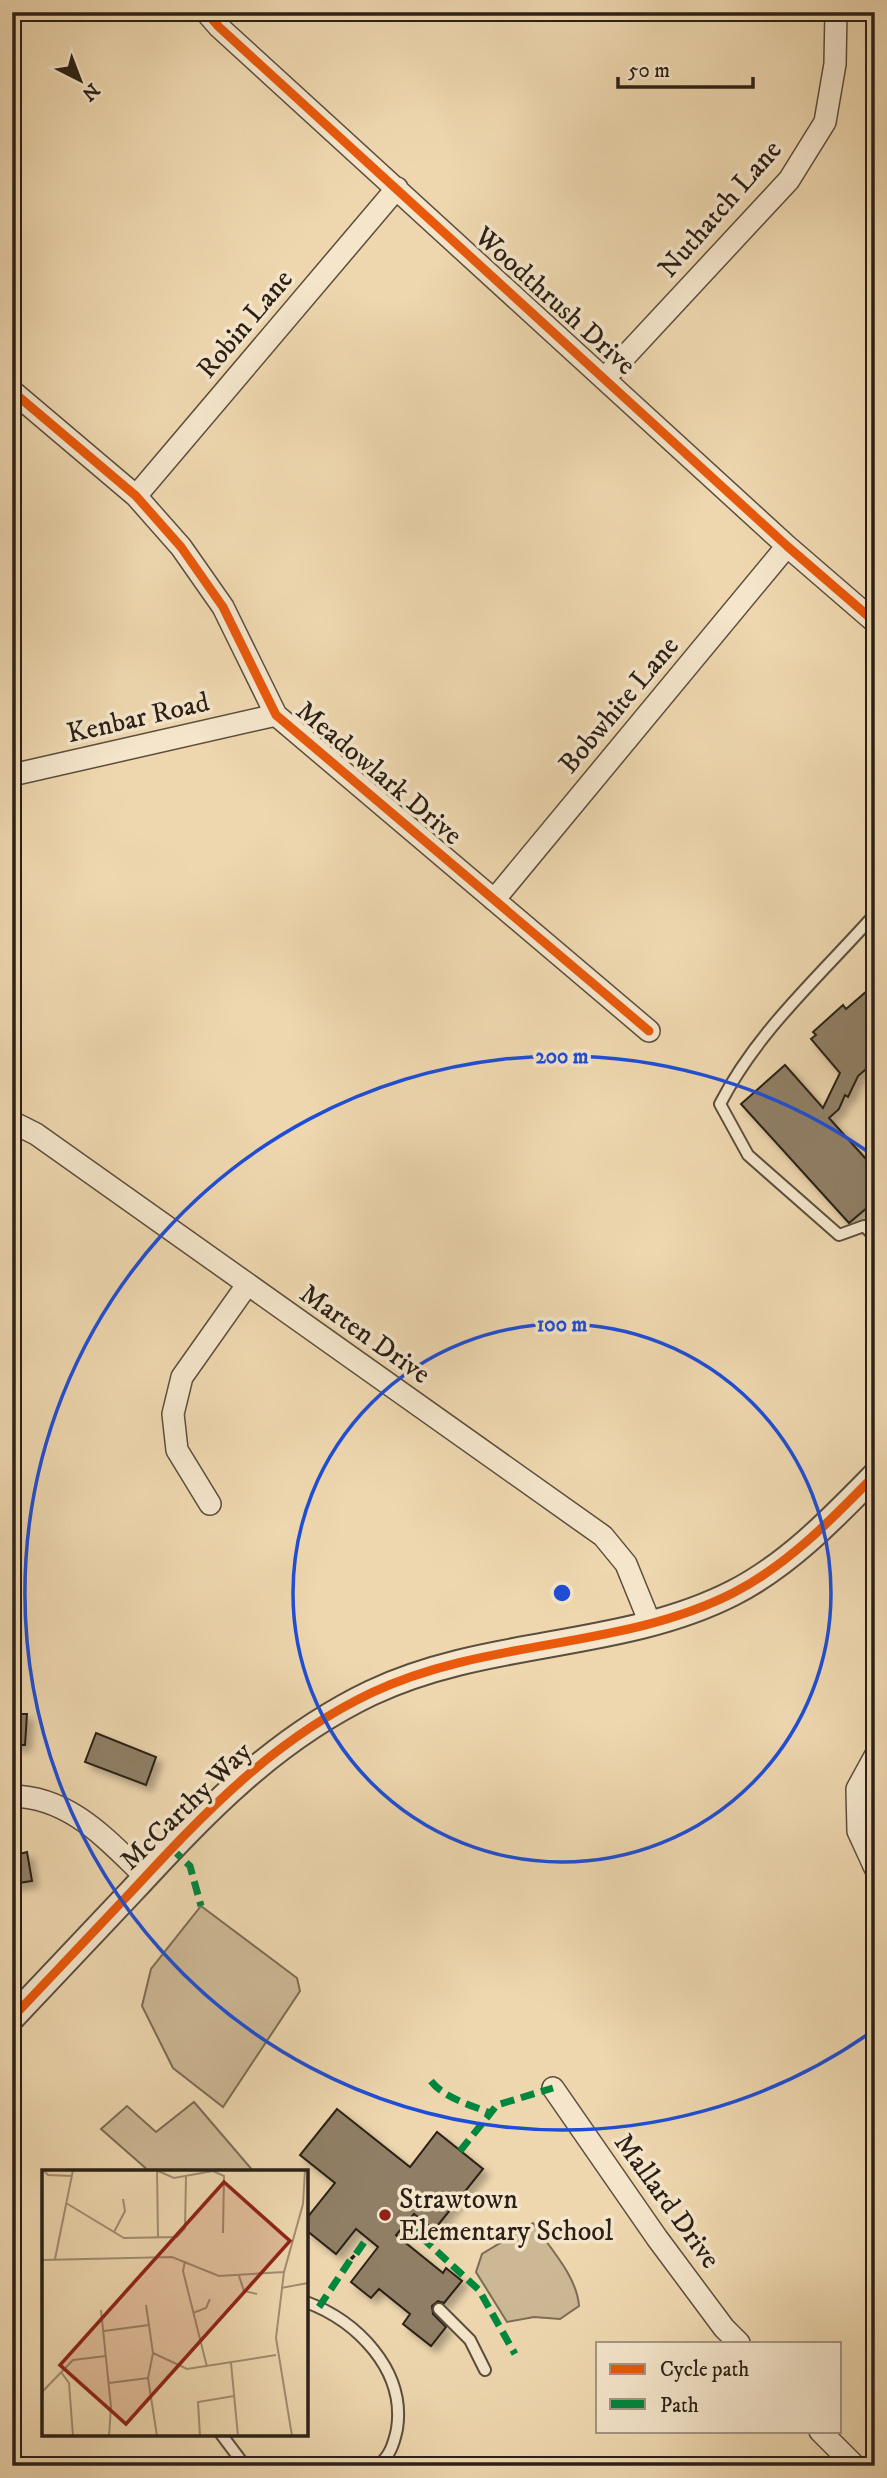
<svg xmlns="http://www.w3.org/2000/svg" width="887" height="2478" font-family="'IM FELL DW Pica',serif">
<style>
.green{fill:#cdb895;stroke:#7c6c56;stroke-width:2}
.building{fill:#907f66;stroke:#2b2017;stroke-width:2;filter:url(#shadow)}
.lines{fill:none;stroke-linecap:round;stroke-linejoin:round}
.service-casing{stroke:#5c4e3d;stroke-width:14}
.minor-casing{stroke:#5c4e3d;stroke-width:24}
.tertiary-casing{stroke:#5c4e3d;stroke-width:28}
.path{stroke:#2b2017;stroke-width:3.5;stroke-dasharray:5 3.5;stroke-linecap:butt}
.service{stroke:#f4e5cb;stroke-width:10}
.minor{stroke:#f4e5cb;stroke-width:21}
.tertiary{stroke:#f4e5cb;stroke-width:24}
.quiet{stroke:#00873e;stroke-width:7;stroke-dasharray:14 7;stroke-linecap:butt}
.cycleway-casing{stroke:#f4e5cb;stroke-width:13}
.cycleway{stroke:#e8590c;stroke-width:9}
.ring{fill:none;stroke:#1d4ed8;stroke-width:3.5}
.poi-dot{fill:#8f2418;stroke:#f4e5cb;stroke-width:2.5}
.labels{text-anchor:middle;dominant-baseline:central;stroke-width:7;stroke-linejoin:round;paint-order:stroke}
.street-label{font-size:28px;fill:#2b2017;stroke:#f4e5cb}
.poi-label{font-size:28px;fill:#2b2017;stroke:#f4e5cb;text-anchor:start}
.inset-road{fill:none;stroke:#a08e72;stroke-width:2}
.view{fill:#8f2418;fill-opacity:0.15;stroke:#8f2418;stroke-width:3.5}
.inset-edge{fill:none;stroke:#2b2017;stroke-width:3.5}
.centre{fill:#1d4ed8;stroke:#f4e5cb;stroke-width:3.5}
.ring-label{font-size:21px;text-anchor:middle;font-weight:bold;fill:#1d4ed8;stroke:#f4e5cb;stroke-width:7;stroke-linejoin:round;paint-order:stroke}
</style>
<defs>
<filter id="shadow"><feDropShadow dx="6" dy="6" stdDeviation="3.5" flood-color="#0004"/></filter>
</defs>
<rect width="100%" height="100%" fill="#eed7af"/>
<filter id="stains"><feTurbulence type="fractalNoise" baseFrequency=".00286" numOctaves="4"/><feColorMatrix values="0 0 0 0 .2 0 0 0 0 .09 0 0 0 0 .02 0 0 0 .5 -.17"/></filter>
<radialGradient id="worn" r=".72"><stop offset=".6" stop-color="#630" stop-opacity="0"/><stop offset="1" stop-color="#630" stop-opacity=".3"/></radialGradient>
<path class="green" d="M201,1906l96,72 3,13 -77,116 -50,-39 -31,-62 9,-37z
M194,2102l60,70h-104l-49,-43 26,-23 29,26z
M533,2223c16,24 44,53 46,83l-19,13 -26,-2 -27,5 -31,-50 6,-18z"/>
<path class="building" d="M875,984v77l-17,15 -10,21 -3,-2 -6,14 -10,9 46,51v32l-26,22 -108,-119 44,-39 38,43 17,-35 -29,-34 5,-4 -3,-3 30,-27 3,4z
M12,1714h15l-2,31h-13z
M96,1733l60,24 -10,28 -61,-23z
M27,1852l5,29 -20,3v-28z
M337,2109l73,58 27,-35 46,37 -49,61 -20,-16 -18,21 47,38 3,-5 16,13 -18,22 -6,-2 -6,5 1,8 13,13 -15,19 -28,-22 7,-10 -31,-25 -8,9 -20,-16 27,-35 -22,-18 -20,25 -30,-24v-11l29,-36 -35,-28z"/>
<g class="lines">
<defs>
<path id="service" d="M875,914c-54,61 -117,116 -155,190l28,51 91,80 25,-9 11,11
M306,2302c51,19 100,68 91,127 -3,14 -7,28 -20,37
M439,2309l31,31 15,30
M221,2434l24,32"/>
<path id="minor" d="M206,12l13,15 568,519 88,76
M605,378l184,-198 36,-58 10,-58 1,-52
M12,391l124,105 45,51 42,60 53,108 373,316
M136,496l261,-308
M12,775l264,-60
M494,900l293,-354
M12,1122l24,12 567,402 23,28 24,59
M210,1504l-33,-54 -4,-36 9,-37 65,-92
M875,1756l-18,33 1,42 17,37
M12,1796c58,1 94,43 133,80
M553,2088l104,150 67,90 15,15
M820,2431l35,35"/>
<path id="tertiary" d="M12,2018c40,-42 80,-85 120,-127 73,-79 141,-151 239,-198 116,-55 250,-43 362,-100 55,-28 99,-74 142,-118"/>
</defs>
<use href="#service" class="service-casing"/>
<use href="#minor" class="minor-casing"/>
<use href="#tertiary" class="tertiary-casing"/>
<path class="path" d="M351,2259l5,-5"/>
<use href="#service" class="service"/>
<use href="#minor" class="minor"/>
<use href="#tertiary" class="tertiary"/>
<path class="quiet" d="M171,1848l19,18 11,40
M431,2081c13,17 40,24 59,32
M460,2151l37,-46 56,-17
M406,2223l73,67 36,64
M356,2254l11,-16
M319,2307l32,-48"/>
<defs>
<path id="cycleway" d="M206,12l13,15 568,519 88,76
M12,391l124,105 45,51 42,60 53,108 373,316
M12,2018c40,-42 80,-85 120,-127 73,-79 141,-151 239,-198 116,-55 250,-43 362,-100 55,-28 99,-74 142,-118"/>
</defs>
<use href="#cycleway" class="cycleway-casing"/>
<use href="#cycleway" class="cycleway"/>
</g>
<g class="ring">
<circle cx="562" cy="1593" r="269"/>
<path d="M874 2030A537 537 0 1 1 874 1156"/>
</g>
<circle class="poi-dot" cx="385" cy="2215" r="7"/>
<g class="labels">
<g class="street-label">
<text transform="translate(720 209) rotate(-49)">Nuthatch Lane</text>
<text transform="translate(555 301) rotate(42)">Woodthrush Drive</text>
<text transform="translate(245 324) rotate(-50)">Robin Lane</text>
<text transform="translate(619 705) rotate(-50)">Bobwhite Lane</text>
<text transform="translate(138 718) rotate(-13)">Kenbar Road</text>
<text transform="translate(379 773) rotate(40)">Meadowlark Drive</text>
<text transform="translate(365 1334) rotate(35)">Marten Drive</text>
<text transform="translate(186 1806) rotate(-44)">McCarthy Way</text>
<text transform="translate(667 2201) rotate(54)">Mallard Drive</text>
</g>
<g class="poi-label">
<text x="399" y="2199">Strawtown<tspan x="399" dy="32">Elementary School</tspan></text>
</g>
</g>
<g transform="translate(42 2170)">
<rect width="266" height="266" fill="#eed7af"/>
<path class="inset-road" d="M1,0l5,5 24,1M115,0l1,67M116,1l16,7 39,-7 11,5 -1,57M24,33l58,35 53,-1 8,-9 1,-51M72,62l11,-21 -2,-12M13,89l18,-89M0,90l130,-3 47,19 65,-4M143,91l-2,10 24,96M197,106l5,15 13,3M239,118l27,-5M104,135l7,48 -5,25 9,58M59,140l10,97 -2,29M151,143l13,-5 4,-9M62,161l45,-6M111,183l34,16 89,-14M189,193l7,73M19,202l8,11 4,53M67,213l39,-5M0,222l31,-32 33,-4M158,266l-2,-34 36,-6M250,266l-16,-98 8,-66 19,-68 2,-34"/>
<path class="view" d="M182,12l66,59 -164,183 -66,-59z"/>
<rect width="266" height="266" class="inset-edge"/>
</g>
<circle cx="562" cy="1593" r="10" class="centre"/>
<g class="ring-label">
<text x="562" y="1063">200 m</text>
<text x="562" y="1331">100 m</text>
</g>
<rect width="887" height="2478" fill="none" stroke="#eed7af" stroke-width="42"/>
<rect x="14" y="14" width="859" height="2450" fill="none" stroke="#2b2017" stroke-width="3.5"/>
<rect x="21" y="21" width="845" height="2436" fill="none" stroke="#2b2017" stroke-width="2"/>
<rect x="596" y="2342" width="245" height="91" fill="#f4e5cb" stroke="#a49683" stroke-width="2"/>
<rect x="610" y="2364" width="35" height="10" fill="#e8590c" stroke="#a49683" stroke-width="2"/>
<text x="660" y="2376" font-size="21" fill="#2b2017">Cycle path</text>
<rect x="610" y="2399" width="35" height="10" fill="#00873e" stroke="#a49683" stroke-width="2"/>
<text x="660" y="2412" font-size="21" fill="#2b2017">Path</text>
<g transform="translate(80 80) rotate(138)" stroke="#f4e5cb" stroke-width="5" paint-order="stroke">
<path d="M0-5L12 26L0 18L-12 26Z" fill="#2b2017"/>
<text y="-10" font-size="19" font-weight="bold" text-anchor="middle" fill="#2b2017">N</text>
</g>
<path d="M618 77v10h135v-10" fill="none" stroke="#2b2017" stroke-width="3.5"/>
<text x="628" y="77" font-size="21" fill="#2b2017" stroke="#f4e5cb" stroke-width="5" paint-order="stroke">50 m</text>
<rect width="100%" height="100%" filter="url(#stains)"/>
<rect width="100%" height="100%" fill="url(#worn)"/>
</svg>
